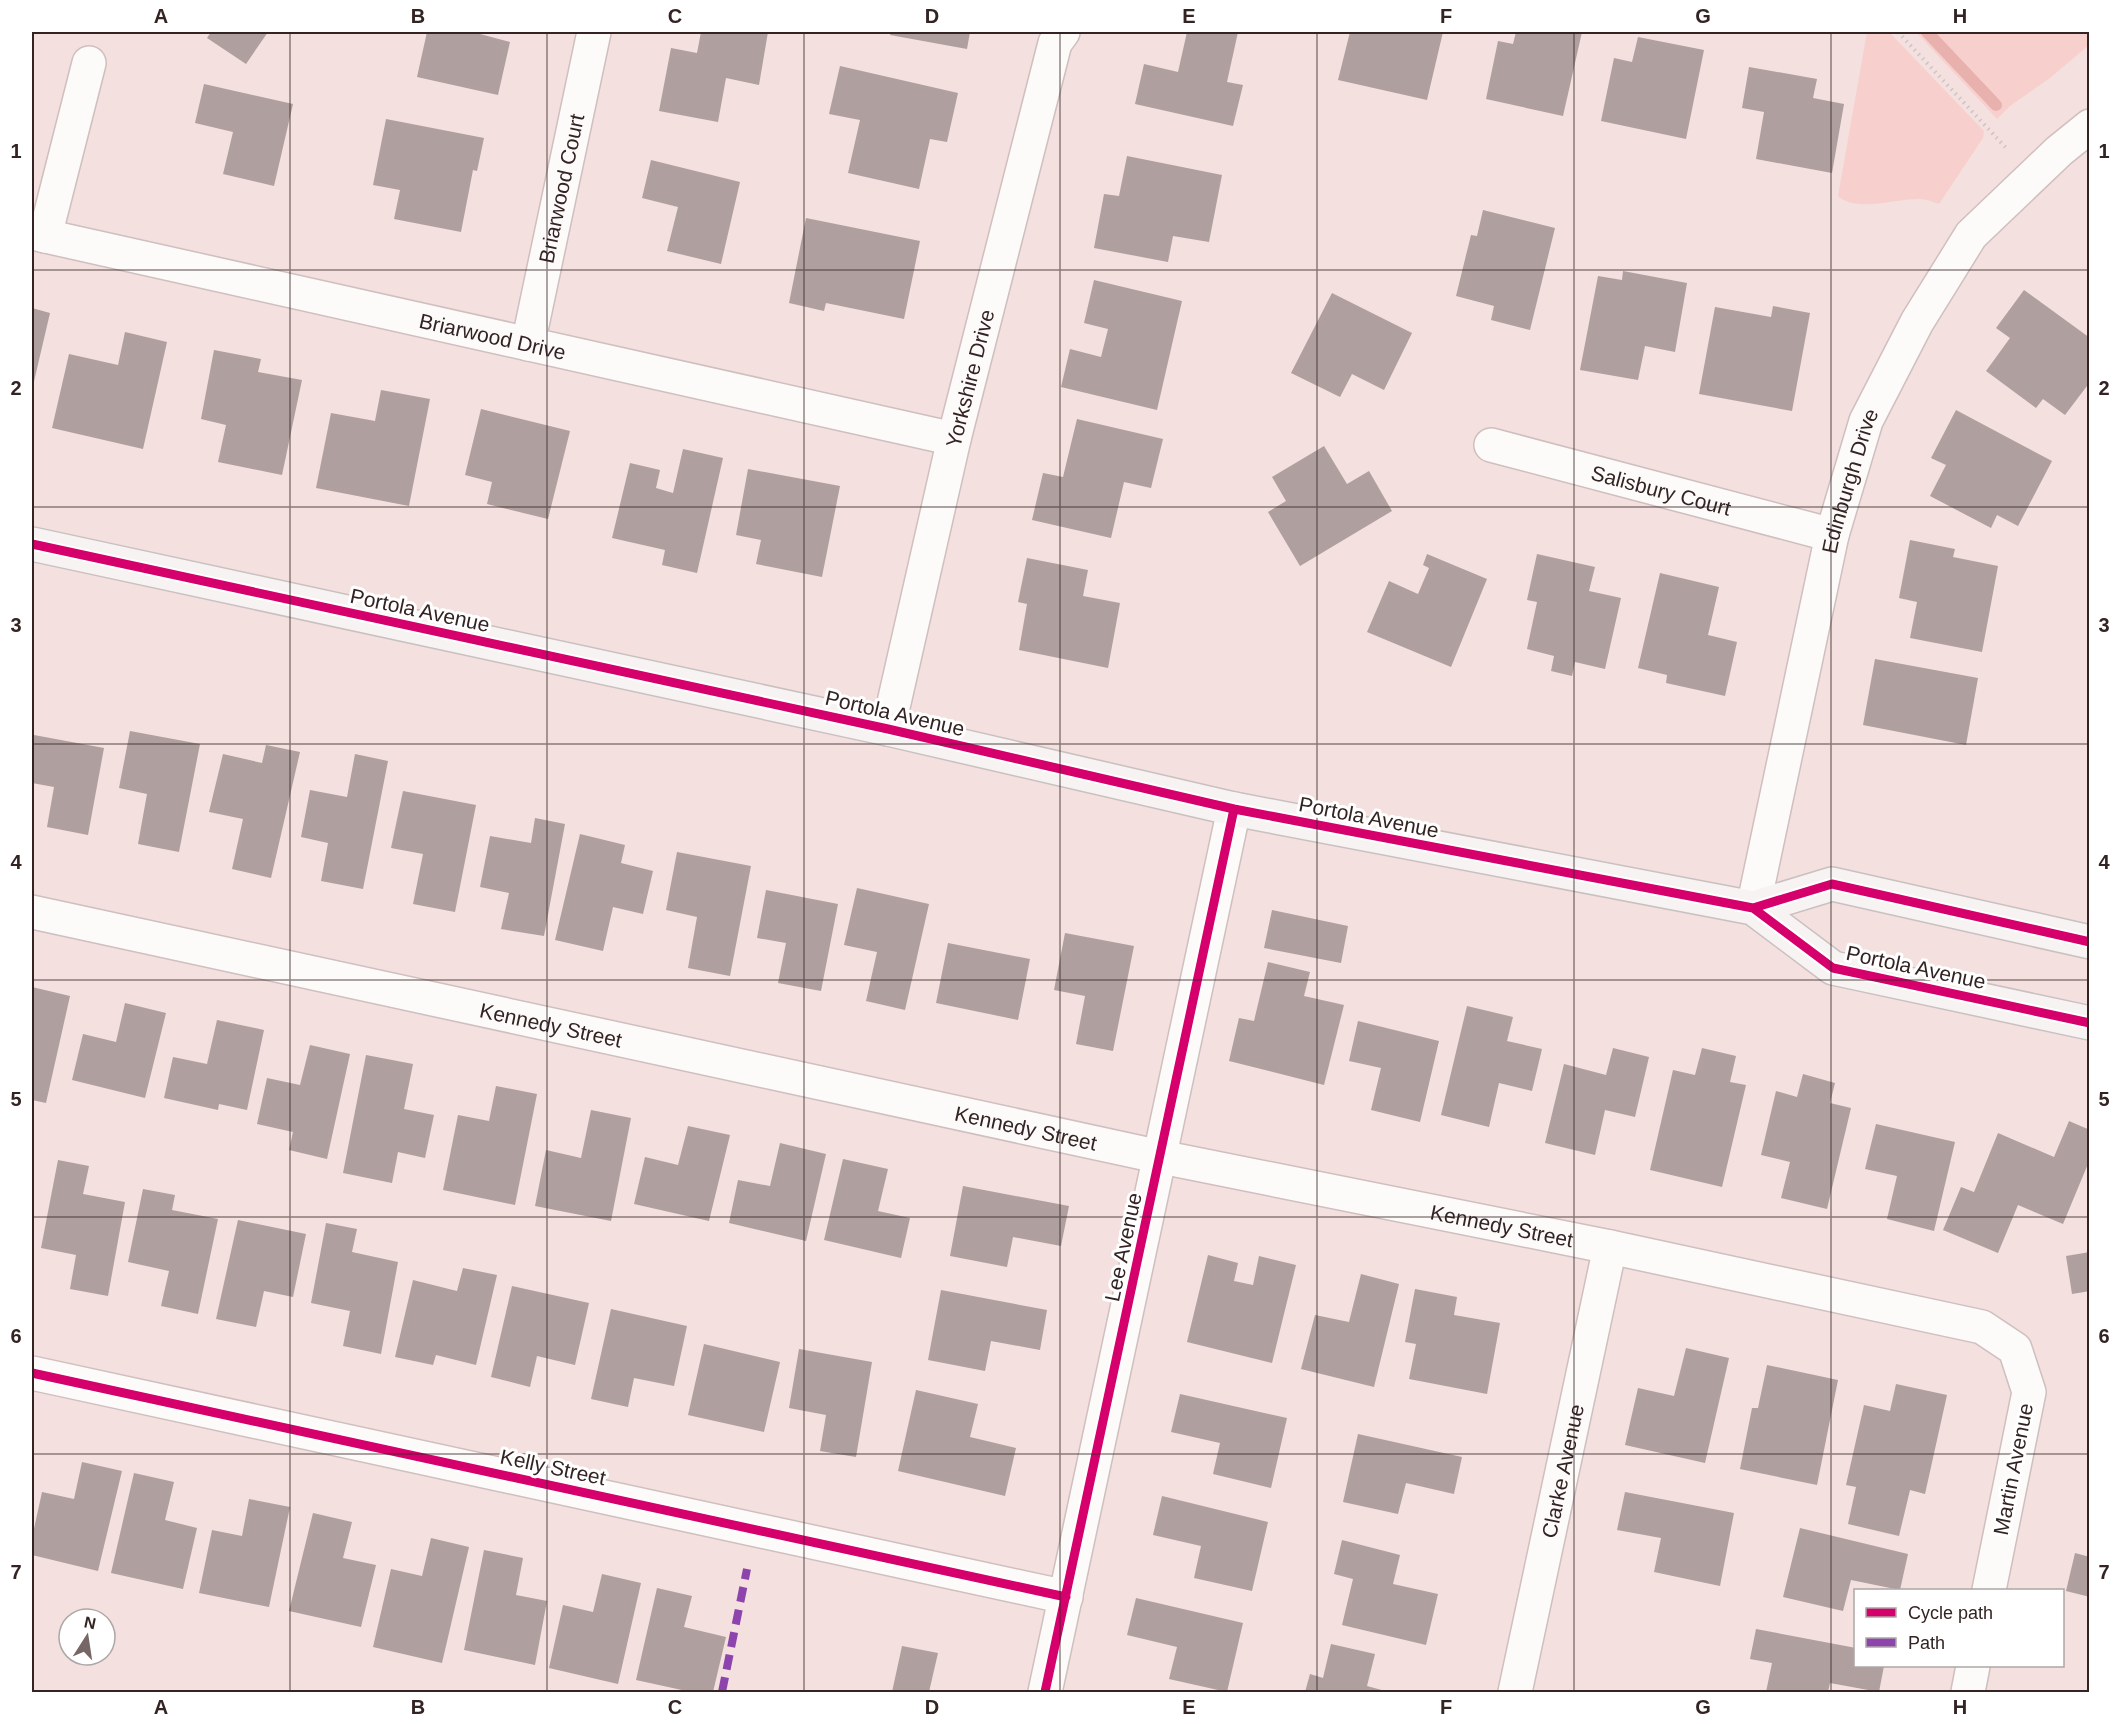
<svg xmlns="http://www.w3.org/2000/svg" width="2121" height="1724" font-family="Helvetica,sans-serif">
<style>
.green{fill:#f7d0cd}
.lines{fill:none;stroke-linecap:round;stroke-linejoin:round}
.stream{stroke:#e8b1ae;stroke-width:12}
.building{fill:#af9f9e}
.minor-casing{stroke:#cfbfbe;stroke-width:36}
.major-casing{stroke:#cac0c0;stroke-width:36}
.path{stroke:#ccc5c5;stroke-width:4;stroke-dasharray:1.5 4.5;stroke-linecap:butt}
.minor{stroke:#fdfafa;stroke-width:33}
.major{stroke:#f7f3f3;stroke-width:33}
.quiet{stroke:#8e44ad;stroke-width:8;stroke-dasharray:15 8;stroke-linecap:butt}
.cycleway-casing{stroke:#fff;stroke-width:13}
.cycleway{stroke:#d6006c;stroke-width:9}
.grid{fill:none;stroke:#332423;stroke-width:1.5;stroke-opacity:0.55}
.labels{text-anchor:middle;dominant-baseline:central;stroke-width:6;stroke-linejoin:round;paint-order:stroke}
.street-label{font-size:21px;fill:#332423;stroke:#fff}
.neatline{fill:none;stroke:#332423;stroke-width:2}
.grid-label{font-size:20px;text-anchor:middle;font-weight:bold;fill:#332423}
</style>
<rect width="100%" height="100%" fill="#f3e0df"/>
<path class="green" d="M1867,32h22l95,99 -1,7 -44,66c-6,-2 -13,-5 -19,-5 -22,-1 -64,14 -82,-3z
M1916,32h173v13l-39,33 -40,28 -13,13z"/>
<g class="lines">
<path class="stream" d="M1927,32l69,73"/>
</g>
<path class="building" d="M211,32h57l-22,32 -39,-26z
M427,32h54l-1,2 30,8 -12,53 -81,-18z
M701,32h67l-9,53 -33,-7 -8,44 -59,-11 12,-63 26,5z
M891,32h79l-3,17 -77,-14z
M1187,32h51l-11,50 16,3 -10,41 -98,-22 9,-40 34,8z
M1350,32h93l-16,68 -89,-20z
M1516,32h66l-19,84 -77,-17 12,-58 15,3z
M1638,37l66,13 -18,89 -85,-18 13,-63 18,4z
M840,66l118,27 -11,49 -17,-3 -11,50 -71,-16 12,-53 -31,-6z
M1749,67l68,12 -4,19 31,6 -12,69 -76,-14 8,-47 -22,-4z
M204,84l89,20 -19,82 -51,-12 10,-42 -38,-9z
M386,119l98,19 -7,33 -4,-1 -12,62 -67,-13 6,-29 -27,-5z
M1127,156l95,19 -13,67 -36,-6 -5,26 -74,-14 10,-54 15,2z
M651,160l89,22 -19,82 -54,-13 11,-44 -36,-9z
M1483,210l72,18 -25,102 -39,-10 3,-14 -38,-10 15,-61 6,1z
M806,218l114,23 -16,78 -78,-16 -2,8 -35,-8z
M1623,271l64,12 -12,69 -30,-6 -7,34 -58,-10 18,-94 24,4z
M1094,280l88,21 -25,109 -96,-23 9,-38 31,8 7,-28 -24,-6z
M2024,290l66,48v44l-25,33 -22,-16 -7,9 -50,-37 24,-33 -14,-10z
M1332,293l80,40 -28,57 -32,-16 -12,23 -49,-24z
M1773,306l37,7 -18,98 -93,-17 16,-87 56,10z
M32,308l18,5 -18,77z
M125,332l42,10 -24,107 -91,-21 17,-74 49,11z
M214,350l47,9 -3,13 44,8 -20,95 -64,-13 8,-37 -25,-6z
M381,390l49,9 -21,107 -93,-18 15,-75 44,8z
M481,409l89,22 -22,88 -61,-15 5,-22 -27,-7z
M1956,410l96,51 -34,65 -21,-11 -6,13 -61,-32 16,-31 -15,-7z
M1077,419l86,20 -12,49 -27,-6 -13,56 -79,-18 11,-47 20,4z
M1324,446l23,38 22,-13 23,40 -92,55 -32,-54 18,-11 -14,-24z
M683,449l40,9 -26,115 -35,-8 3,-15 -53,-12 18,-75 30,7 -4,18 17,5z
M748,469l92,17 -18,91 -66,-13 5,-24 -25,-5z
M1910,540l45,9 -2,8 45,9 -16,86 -72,-14 7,-36 -18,-4z
M1427,554l60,25 -36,88 -84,-35 22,-51 29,13 11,-26 -6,-3z
M1537,554l58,13 -6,24 32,7 -16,71 -30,-7 -3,14 -21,-5 3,-15 -27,-7 10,-47 -10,-2z
M1027,558l61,12 -5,26 37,7 -12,65 -89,-18 8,-46 -9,-2z
M1660,573l59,14 -11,48 29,7 -12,54 -59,-13 1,-8 -29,-7z
M1875,659l103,19 -12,67 -103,-20z
M130,731l70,13 -21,108 -41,-8 9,-50 -28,-6z
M34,735l70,13 -16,87 -41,-8 7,-40 -22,-4v-33z
M266,745l34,7 -29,126 -39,-9 11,-50 -34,-7 14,-58 39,9z
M355,754l33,7 -25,128 -42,-8 7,-38 -27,-6 9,-47 37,7z
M403,791l73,14 -21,107 -42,-8 10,-50 -32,-6z
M535,818l30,6 -21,112 -43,-7 8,-36 -29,-6 10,-51 41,7z
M580,834l45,11 -4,18 32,8 -10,43 -30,-7 -10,44 -48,-11z
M677,852l74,14 -21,110 -42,-8 9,-51 -31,-7z
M857,888l72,16 -24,106 -39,-9 11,-49 -33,-7z
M766,890l72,14 -17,87 -43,-8 8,-40 -29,-5z
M1272,910l76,16 -7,37 -77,-15z
M1065,933l69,13 -21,105 -37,-7 9,-48 -31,-6z
M948,943l82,16 -12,61 -82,-17z
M1268,962l42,10 -6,24 40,9 -20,80 -95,-24 10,-43 15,3z
M32,987l38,9 -24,107 -14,-3z
M125,1003l41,10 -21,85 -73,-18 11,-46 33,8z
M1467,1006l46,11 -6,24 35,8 -10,42 -33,-8 -10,44 -48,-12z
M217,1020l47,10 -17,80 -28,-6 -1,6 -54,-12 9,-41 34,7z
M1358,1021l81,20 -19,81 -49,-12 10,-42 -32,-7z
M310,1045l40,9 -23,105 -38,-9 4,-18 -36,-8 10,-46 33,7z
M1613,1048l36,9 -14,60 -30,-7 -10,45 -50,-12 19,-79 42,11z
M1702,1048l34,8 -6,26 16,3 -24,102 -72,-17 23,-100 22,5z
M366,1055l47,9 -9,45 30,6 -9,43 -27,-6 -6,31 -49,-10z
M1803,1074l32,9 -5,20 21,5 -24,101 -46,-11 9,-36 -29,-7 15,-64 21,6z
M496,1086l41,8 -22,111 -72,-15 15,-75 31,6z
M591,1110l40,8 -20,103 -76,-15 11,-56 35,8z
M2069,1121l21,9v29l-27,65 -45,-19 -20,48 -55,-23 18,-43 13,5 24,-59 56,24z
M1876,1124l79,18 -21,89 -47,-12 10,-43 -32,-7z
M688,1126l42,9 -21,86 -75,-17 11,-47 33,8z
M780,1143l46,11 -20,87 -77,-18 9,-43 32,6z
M843,1159l45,10 -10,42 32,7 -9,40 -77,-18z
M58,1160l31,6 -6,28 42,8 -17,94 -38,-7 6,-34 -35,-7z
M963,1186l106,20 -8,40 -48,-9 -6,30 -57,-11z
M143,1189l32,6 -3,15 46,9 -20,95 -37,-8 8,-35 -41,-9z
M238,1220l68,14 -13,63 -29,-6 -8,36 -40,-8z
M326,1223l31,6 -5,23 46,10 -17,92 -38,-8 7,-35 -39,-8z
M2090,1252v39l-18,3 -6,-38z
M1208,1255l30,8 -4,18 19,4 6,-29 37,9 -24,98 -85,-21z
M463,1268l34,7 -21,90 -40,-10 -3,10 -38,-8 18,-77 44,11z
M1361,1274l38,10 -25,103 -73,-18 14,-54 34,7z
M512,1286l77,17 -14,62 -38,-9 -7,31 -39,-10z
M1415,1289l42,8 -3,18 46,8 -13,71 -78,-15 7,-35 -11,-2z
M941,1290l106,20 -7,40 -49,-9 -6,30 -57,-11z
M611,1309l76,17 -13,60 -40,-8 -6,29 -37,-8z
M704,1344l76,18 -16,70 -76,-17z
M1686,1348l43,10 -24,105 -80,-18 13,-57 36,8z
M799,1349l73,13 -16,95 -36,-6 6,-36 -37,-7z
M1767,1365l71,15 -21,105 -77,-16 12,-61h6z
M1896,1384l51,11 -22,99 -15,-4 -11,46 -51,-12 8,-37 -10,-2 18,-80 26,6z
M916,1390l62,14 -8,33 46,11 -11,48 -107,-25z
M1180,1394l107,24 -16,70 -58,-14 7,-31 -49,-11z
M1358,1434l104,23 -8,37 -48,-11 -8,31 -55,-12z
M82,1462l40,9 -24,100 -66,-16v-17l10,-46 32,7z
M134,1473l40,9 -9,38 32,8 -14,61 -72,-16z
M1625,1492l109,21 -14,73 -66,-14 7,-34 -44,-8z
M1162,1496l106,26 -16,69 -58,-13 7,-32 -48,-11z
M249,1499l41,8 -21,100 -70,-14 13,-63 30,6z
M313,1513l39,9 -9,36 33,7 -15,62 -72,-16z
M1800,1528l108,26 -8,36 -49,-10 -8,31 -60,-14z
M431,1538l38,9 -27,116 -69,-16 18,-78 31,7z
M1342,1540l58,15 -7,29 45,10 -12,51 -84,-20 11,-46 -19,-5z
M484,1550l39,8 -7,37 31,6 -12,64 -71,-15z
M2075,1553l15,4v40l-24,-6z
M602,1574l39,9 -23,101 -69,-16 14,-63 30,7z
M657,1588l35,8 -8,31 42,10 -13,55h-22l-55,-12z
M1136,1598l107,25 -16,69 -58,-13 8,-32 -50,-12z
M1756,1629l100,19v18h28l-5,26 -49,-9 -2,9h-62l6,-29 -22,-4z
M1331,1644l44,10 -8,32 22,6h-84l5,-18 13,4z
M902,1646l36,7 -9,39h-37z"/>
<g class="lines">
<defs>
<g id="minor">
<path id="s1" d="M32,233l922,206"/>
<path d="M45,236l44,-173"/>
<path id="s2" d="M528,344l66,-312"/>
<path id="s3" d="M1491,445l341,90"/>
<path id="s4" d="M888,729l66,-290 101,-396 8,-11"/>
<path id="s5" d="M1753,908l79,-373 34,-114 51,-99 54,-87 88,-84 31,-25"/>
<path id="s6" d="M32,912l1129,245 449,90 372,80 33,22 14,43 -40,198"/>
<path d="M32,1373l1034,224"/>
<path d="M1045,1692l189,-883"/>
<path id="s7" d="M1515,1692l95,-445"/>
<path d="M1968,1692l5,-26"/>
</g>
<path id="major" d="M32,544l856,185 346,80 519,99 80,60 257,55
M1753,908l79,-24 258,58"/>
</defs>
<use href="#minor" class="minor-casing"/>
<use href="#major" class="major-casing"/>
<path class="path" d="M1898,32l110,118"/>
<use href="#minor" class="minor"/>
<use href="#major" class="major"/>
<path class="quiet" d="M722,1692l25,-123"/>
<defs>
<path id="cycleway" d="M32,544l856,185 346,80 519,99 80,60 257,55
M1753,908l79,-24 258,58
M32,1373l1034,224
M1045,1692l189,-883"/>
</defs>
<use href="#cycleway" class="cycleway-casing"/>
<use href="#cycleway" class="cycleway"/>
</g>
<path class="grid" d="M290,32v1660M547,32v1660M804,32v1660M1060,32v1660M1317,32v1660M1574,32v1660M1831,32v1660M32,270h2058M32,507h2058M32,744h2058M32,980h2058M32,1217h2058M32,1454h2058"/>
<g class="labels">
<g class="street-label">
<text stroke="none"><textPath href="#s2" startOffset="159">Briarwood Court</textPath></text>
<text stroke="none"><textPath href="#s1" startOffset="472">Briarwood Drive</textPath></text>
<text stroke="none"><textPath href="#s4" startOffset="360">Yorkshire Drive</textPath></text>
<text stroke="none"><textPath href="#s5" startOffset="438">Edinburgh Drive</textPath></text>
<text stroke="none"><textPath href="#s3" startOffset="176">Salisbury Court</textPath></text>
<text transform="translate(420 610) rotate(12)">Portola Avenue</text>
<text transform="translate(895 713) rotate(13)">Portola Avenue</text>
<text transform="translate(1369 817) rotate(11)">Portola Avenue</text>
<text transform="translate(1916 967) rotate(12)">Portola Avenue</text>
<text stroke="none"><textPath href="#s6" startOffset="531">Kennedy Street</textPath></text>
<text stroke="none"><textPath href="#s6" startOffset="1017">Kennedy Street</textPath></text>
<text stroke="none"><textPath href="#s6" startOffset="1503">Kennedy Street</textPath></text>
<text transform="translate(1123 1247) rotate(-78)">Lee Avenue</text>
<text transform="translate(553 1467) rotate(12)">Kelly Street</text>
<text transform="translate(2013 1469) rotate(-79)">Martin Avenue</text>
<text stroke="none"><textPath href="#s7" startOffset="226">Clarke Avenue</textPath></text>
</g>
</g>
<rect width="2121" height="1724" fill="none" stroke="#ffffff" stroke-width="66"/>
<rect x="1854" y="1589" width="210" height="78" fill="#ffffff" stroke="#ada7a7" stroke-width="1.5"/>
<rect x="1866" y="1608" width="30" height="9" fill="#d6006c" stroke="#ada7a7" stroke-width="1.5"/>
<text x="1908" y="1619" font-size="18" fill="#332423">Cycle path</text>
<rect x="1866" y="1638" width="30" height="9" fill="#8e44ad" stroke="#ada7a7" stroke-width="1.5"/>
<text x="1908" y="1649" font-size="18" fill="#332423">Path</text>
<g transform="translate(87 1637) rotate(12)"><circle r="28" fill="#ffffff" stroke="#ada7a7" stroke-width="1.5"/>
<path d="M0-4.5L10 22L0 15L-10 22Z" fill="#766665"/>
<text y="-9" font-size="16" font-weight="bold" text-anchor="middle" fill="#332423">N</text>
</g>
<rect x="33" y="33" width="2055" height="1658" class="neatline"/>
<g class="grid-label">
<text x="161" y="23">A</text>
<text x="418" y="23">B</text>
<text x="675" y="23">C</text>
<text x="932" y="23">D</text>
<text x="1189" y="23">E</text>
<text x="1446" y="23">F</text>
<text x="1703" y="23">G</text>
<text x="1960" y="23">H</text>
<text x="16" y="158">1</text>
<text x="2104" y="158">1</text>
<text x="16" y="395">2</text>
<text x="2104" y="395">2</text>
<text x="16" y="632">3</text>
<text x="2104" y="632">3</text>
<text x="16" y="869">4</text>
<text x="2104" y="869">4</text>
<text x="16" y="1106">5</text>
<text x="2104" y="1106">5</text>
<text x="16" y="1343">6</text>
<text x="2104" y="1343">6</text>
<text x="16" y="1579">7</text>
<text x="2104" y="1579">7</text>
<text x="161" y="1714">A</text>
<text x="418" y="1714">B</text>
<text x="675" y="1714">C</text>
<text x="932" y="1714">D</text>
<text x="1189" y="1714">E</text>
<text x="1446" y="1714">F</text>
<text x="1703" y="1714">G</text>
<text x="1960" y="1714">H</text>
</g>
</svg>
